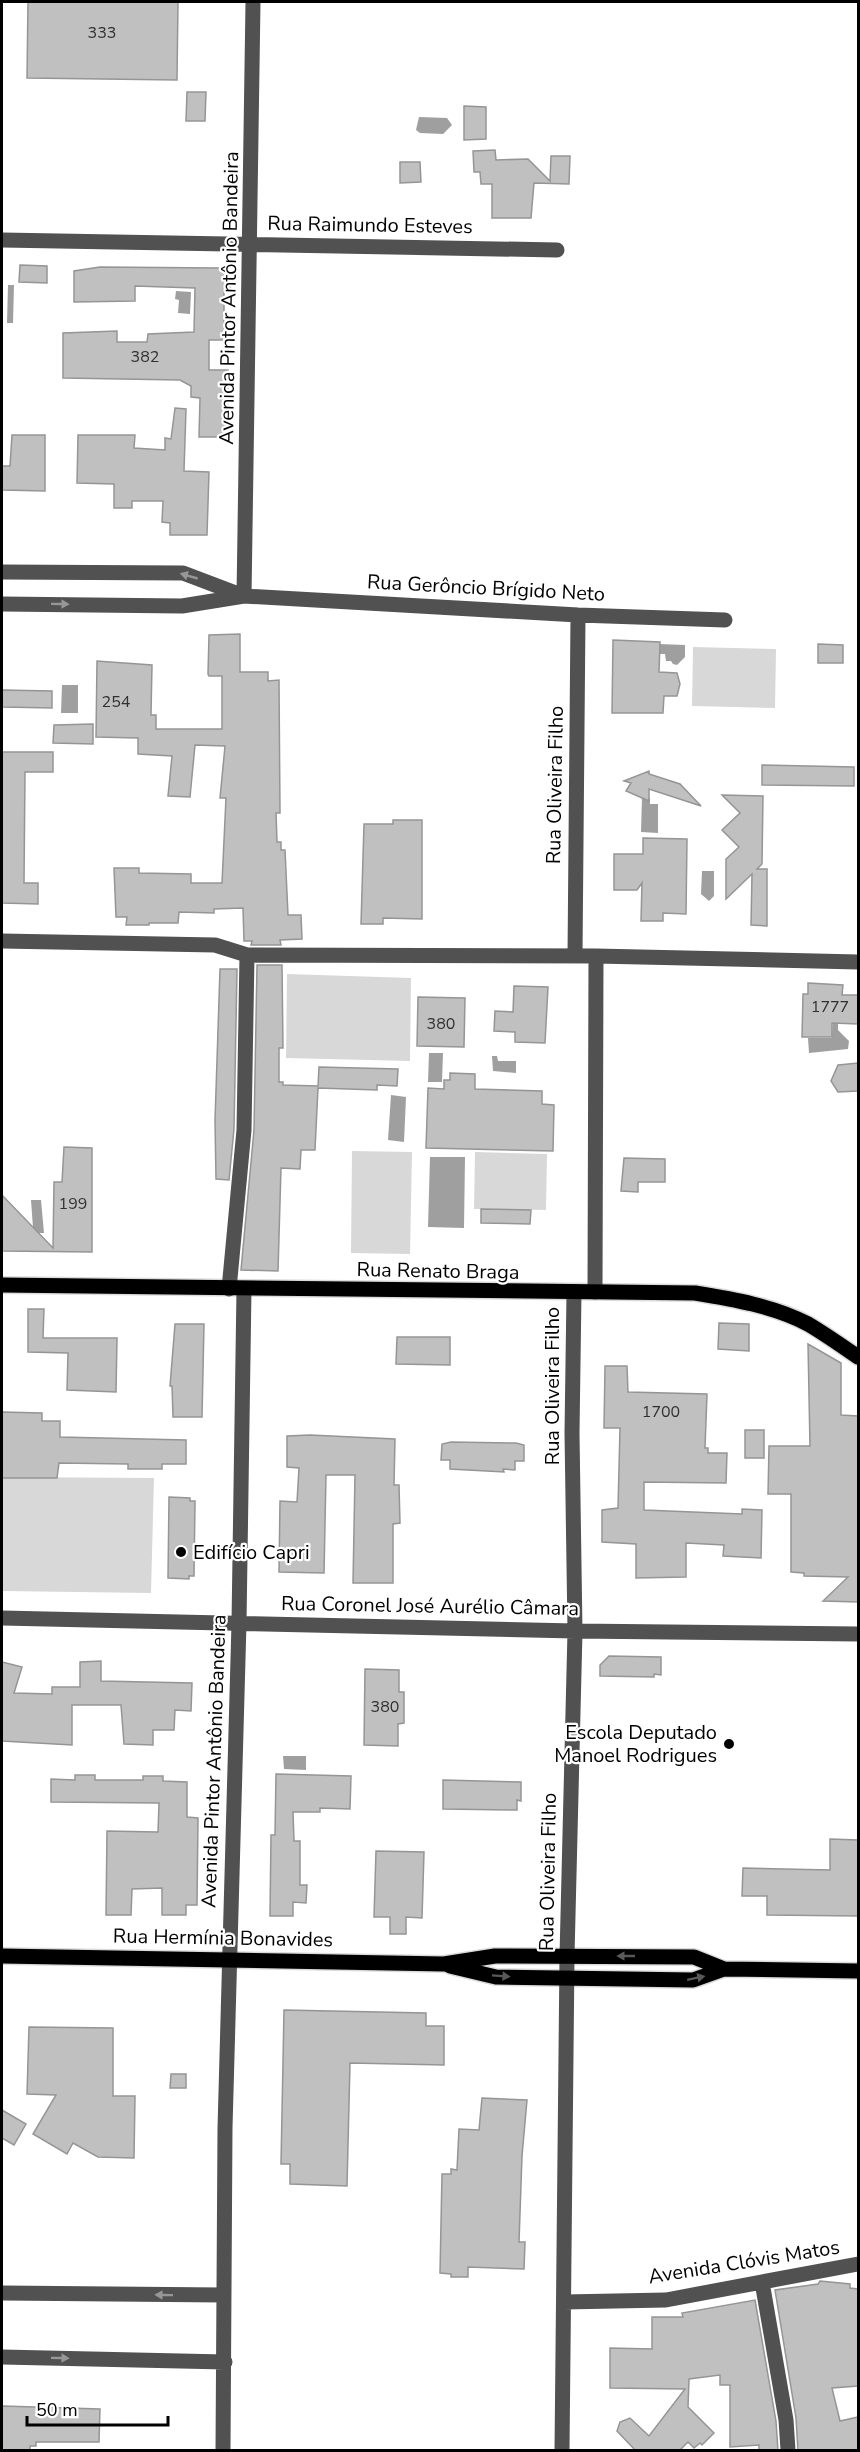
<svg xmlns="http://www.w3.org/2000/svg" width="860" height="2452" font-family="'Nunito Sans',sans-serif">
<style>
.green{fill:#d8d8d8}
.water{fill:#9f9f9f}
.building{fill:#c0c0c0;stroke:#959595;stroke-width:1.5}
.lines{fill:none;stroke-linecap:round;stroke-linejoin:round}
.major-casing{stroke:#dbdbdb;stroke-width:18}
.minor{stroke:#515151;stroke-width:15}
.major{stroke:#000;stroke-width:15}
.oneway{fill:#979797}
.oneway2{fill:#595959}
.poi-dot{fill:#000;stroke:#fff;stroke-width:2}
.labels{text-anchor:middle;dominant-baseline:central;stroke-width:4.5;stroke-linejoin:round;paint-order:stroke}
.number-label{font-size:16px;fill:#303030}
.street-label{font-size:20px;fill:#000;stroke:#fff}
.poi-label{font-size:20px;fill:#000;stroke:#fff;text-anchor:start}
</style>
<rect width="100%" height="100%" fill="#fff"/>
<path class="green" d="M693,647l83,2 -1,59 -83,-2z
M287,974l124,4 -1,83 -124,-3z
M352,1151l60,1 -2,102 -59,-1z
M475,1152l72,2 -1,56 -72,-1z
M2,1477l152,1 -3,115 -149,-2z"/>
<path class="water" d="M419,117l28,1 5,7 -9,9 -23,-1 -4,-3z
M8,285h6l-1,38h-6z
M176,291l15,1 -1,22 -12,-1 1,-13 -4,-1z
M659,644l26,1v12l-8,8 -4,-1 -2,-3h-5l-1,-7h-6z
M62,685h16v28h-17z
M642,797l8,1v6h8v29l-17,-1z
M702,871h12v25l-5,5 -8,-7z
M833,1021h5v9l11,11 -1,8 -39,4 -1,-15h24z
M429,1053h14l-1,29h-14z
M492,1056h5l1,5h18v12l-23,-2z
M391,1095l15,2 -2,45 -16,-2z
M430,1157h35l-1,71 -36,-1z
M31,1200h10l3,33h-7l-4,-5z
M283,1756h23v14l-22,-1z"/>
<path class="building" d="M28,2h150l-1,78 -150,-2z
M187,92h19l-1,29h-19z
M464,106l22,1v32l-22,1z
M495,150l1,10 32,-1 22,22 1,-25h19l-1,28 -35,-1 -3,35h-39v-34h-11l-1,-12h-6l-1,-21z
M400,162h20l1,20 -21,1z
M20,265l27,1v17l-28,-1z
M100,267l119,1 12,11 -1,13h-6v48h-15v30h19l-1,67h-28l1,-39 -9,-1v-11l-11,-6 -117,-2v-45l54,-2v11h30l1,-8 46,-2 1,-44 -60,-2v15l-61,1v-31z
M175,408l11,1 -2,62 25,1 -2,63h-37v-12l-8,-1 1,-21h-31v7h-18v-24l-37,-1 1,-48h57l-1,13 31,2v-12l6,1z
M12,435h33v56l-43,-1v-24h8z
M240,634v38h28v9l11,-1 1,133h-4l1,29h4v8h4l3,65h13l1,24 -22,1 1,5h-30l1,-4h-8l-1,-33 -29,1v4l-35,-1 -1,11h-29v2h-23l1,-8h-11l-2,-49h25v5l52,1v9h31l4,-85h-6l5,-52 -30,-1 -5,52 -22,-1 4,-40 -34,-2v-16l-42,-1 1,-76 55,4 -1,50h5v14h66v-53h-13l-1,-2 1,-39z
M613,640l47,2 -1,30 18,1 3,11 -3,12h-13l-1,17h-51z
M818,644l25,1v18h-25z
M2,690l50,1v17l-50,-1z
M93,724v20l-40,-1 1,-18z
M2,752h51v20h-28l-1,111h14v21l-36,-1z
M762,765l92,2v19l-92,-1z
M649,771v3l31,10 21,22 -52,-17v12l-23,-10 5,-8 -7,-2z
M722,795l41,1 -1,68 -5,5h10v57l-16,-1 1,-51 -26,25v-40l13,-12 -17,-17 18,-17z
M393,820h29v99l-39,-1v6h-22l3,-100h29z
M643,838l44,1 -1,75 -23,-1v8h-22l1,-38 -5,7h-23v-36h29z
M257,965h25l1,83h-4v34h4v3l35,1 1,-19 79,2 -1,17 -20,-1v5l-59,-2 -3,62h-14l-1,19 -19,-1 -3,103 -37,-1 13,-140z
M220,969h17l-3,160 -5,51 -13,-1 -1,-58z
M808,983l35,2 -1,10h16v29l-26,-1v14h-30l1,-43h5z
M514,986l34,1 -3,56 -30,-1v-10l-21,-1 1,-20 18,1z
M418,997l47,1 -1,49 -47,-1z
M858,1063v28l-20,1 -7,-11 7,-16z
M450,1073l25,1v15l67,2v13l12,1 -1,46 -127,-3 2,-60 16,1v-9h6z
M64,1147l28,1v104l-90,-1v-56l51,53 1,-66h8z
M624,1158l41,1v23h-27v10l-17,-1z
M481,1209l50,1 -1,14 -49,-1z
M28,1309h16l-1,29h74l-1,54 -49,-2 1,-37 -40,-1z
M719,1323l30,1v27l-31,-2z
M175,1324h29l-2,93h-29l-1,-31h-2z
M397,1337h53v28l-54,-1z
M808,1344l33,19v52l17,1v186l-35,-1 25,-24 -44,-1v-3l-13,-1v-78h-23l1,-48h41z
M605,1366h22l1,26 79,2 -2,54h3v5h19l-1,30 -82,-1v28l98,4v-5l20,1 -1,48 -38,-2 1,-11 -38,-2v34l-50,1v-34l-34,-2v-32l16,-2 2,-80h-16z
M2,1412l40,1v8h18v16l126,3v24h-24v5h-34v-5l-69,-1 -2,15h-55z
M745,1430h19v28h-19z
M310,1435l85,4 -1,46h5l1,38 -7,1v59h-40l2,-108h-29l-2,98 -45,-1 1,-71 17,1 2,-34 -12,-1v-31z
M451,1442l65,1 8,2v16h-9v9l-12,-1 1,3 -54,-3v-9h-9l1,-16z
M169,1497l21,1v3h5l-1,75h-5v3l-21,-1z
M609,1656l52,1v18l-7,-1v3l-54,-1v-11z
M101,1661v20l91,2 -1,28 -16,-1 -1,20h-21v15l-29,-1 -3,-39h-49v40l-70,-4v-79l20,5 -8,26 38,1v-7h28v-25z
M365,1669l34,1v22h5v31l-6,1v22l-34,-1z
M276,1774l75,2 -1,33 -30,-1v4h-27l1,29h6v44h7l-1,18 -13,-1v14h-23l1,-81h4z
M75,1775h20v5h48v-4h20v5l24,1v35l11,1 -1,87h-11v10h-24v-27l-30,1 -1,26h-25l1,-84 51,1 1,-29 -108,-1v-23l24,1z
M443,1780l78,2v19l-4,-1v10l-74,-1z
M830,1839l28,1v76l-91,-1v-19h-25l1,-28 87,2z
M376,1851l48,1 -2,66 -16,-1v17h-16v-17h-16z
M284,2010l142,3v13h18v39l-94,-2 -3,123 -57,-2v-20h-9z
M29,2027l84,1v68h22l-1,62 -36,-1 -25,-14 -6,11 -34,-20 23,-39 -29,-1z
M171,2074h15v14h-16z
M482,2098l45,2 -5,56 -3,86h6l-1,27 -56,-2v10h-17v-3l-11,-1 2,-99h9v-5l6,1 2,-41 20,1z
M2,2110l24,14 -12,21 -12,-7z
M820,2281l30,3v4l8,1v97l-26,2 8,33 18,-4v34h-60l-2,-33 -21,-128 43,-6z
M755,2300l21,121 2,30h-19v-6l-29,2v-62h-10v-10l-31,4 -1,28 26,26 -12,12 -2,-2 -6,5 -6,-6 -9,9h-43l-19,-20 3,-9 10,-4 19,18 36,-47 -75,-1v-40l42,1v-32h31l-1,-4z
M2,2406l98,3 -1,33h-63v4h-6v5h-28z"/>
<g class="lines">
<defs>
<path id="major" d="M2,1285l693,8c37,6 79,13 113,31 17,10 34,22 50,33
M2,1956l442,8 51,-8 199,1 30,12
M450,1966l46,11 197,3 31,-11 134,2"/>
</defs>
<use href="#major" class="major-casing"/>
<path class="minor" d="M2,240l555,10
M2,572l181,1 58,22
M244,596l9,-594
M2,604l180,2 62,-10 334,19 147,5
M2,941l213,4 32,10 349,1 262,6
M575,956l3,-341
M229,1289l15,-159 3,-175
M595,1292l1,-336
M2,1618l573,13 283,3
M762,2282l24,138 2,30
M2,2293l221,2
M564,2302l102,-2 192,-36
M2,2357l223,5
M223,2450l2,-322 14,-505 5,-334
M562,2450l5,-494 8,-325 -3,-198 2,-140"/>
<use href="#major" class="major"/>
</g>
<defs><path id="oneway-solid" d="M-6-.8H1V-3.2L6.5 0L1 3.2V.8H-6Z" transform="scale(1.5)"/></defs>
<g class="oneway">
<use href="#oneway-solid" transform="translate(189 576) rotate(-164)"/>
<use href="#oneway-solid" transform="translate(60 604) rotate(1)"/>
<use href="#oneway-solid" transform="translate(164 2295) rotate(-179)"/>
<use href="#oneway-solid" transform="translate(60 2358) rotate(1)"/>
</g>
<g class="oneway2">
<use href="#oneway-solid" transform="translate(626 1956) rotate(-180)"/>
<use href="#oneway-solid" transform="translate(501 1976) rotate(4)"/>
<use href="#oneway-solid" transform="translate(696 1978) rotate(-12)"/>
</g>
<g class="poi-dot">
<circle cx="181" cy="1552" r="6"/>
<circle cx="729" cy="1744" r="6"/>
</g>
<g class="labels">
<g class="number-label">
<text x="102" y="33">333</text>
<text x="145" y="357">382</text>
<text x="116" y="702">254</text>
<text x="830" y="1007">1777</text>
<text x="441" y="1024">380</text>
<text x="73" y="1204">199</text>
<text x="661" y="1412">1700</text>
<text x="385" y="1707">380</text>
</g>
<g class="street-label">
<text transform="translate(370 225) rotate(1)">Rua Raimundo Esteves</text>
<text transform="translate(229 298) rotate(-89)">Avenida Pintor Antônio Bandeira</text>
<text transform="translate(486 588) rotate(3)">Rua Gerôncio Brígido Neto</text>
<text transform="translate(555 785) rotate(-89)">Rua Oliveira Filho</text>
<text transform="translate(438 1271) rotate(1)">Rua Renato Braga</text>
<text transform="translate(552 1386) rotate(-90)">Rua Oliveira Filho</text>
<text transform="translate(430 1606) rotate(1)">Rua Coronel José Aurélio Câmara</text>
<text transform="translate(214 1761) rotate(-88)">Avenida Pintor Antônio Bandeira</text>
<text transform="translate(548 1872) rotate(-89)">Rua Oliveira Filho</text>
<text transform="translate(223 1938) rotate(1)">Rua Hermínia Bonavides</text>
<text transform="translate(744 2262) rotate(-9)">Avenida Clóvis Matos</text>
</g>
<g class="poi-label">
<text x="193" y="1552">Edifício Capri</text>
<text x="717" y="1732" text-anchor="end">Escola Deputado<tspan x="717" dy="23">Manoel Rodrigues</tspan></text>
</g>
</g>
<rect width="860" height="2452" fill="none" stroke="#000000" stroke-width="6"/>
<path d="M27 2416v9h141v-9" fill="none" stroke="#000000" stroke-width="3"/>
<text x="36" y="2416" font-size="18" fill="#000000" stroke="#ffffff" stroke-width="4.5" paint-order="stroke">50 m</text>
</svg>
